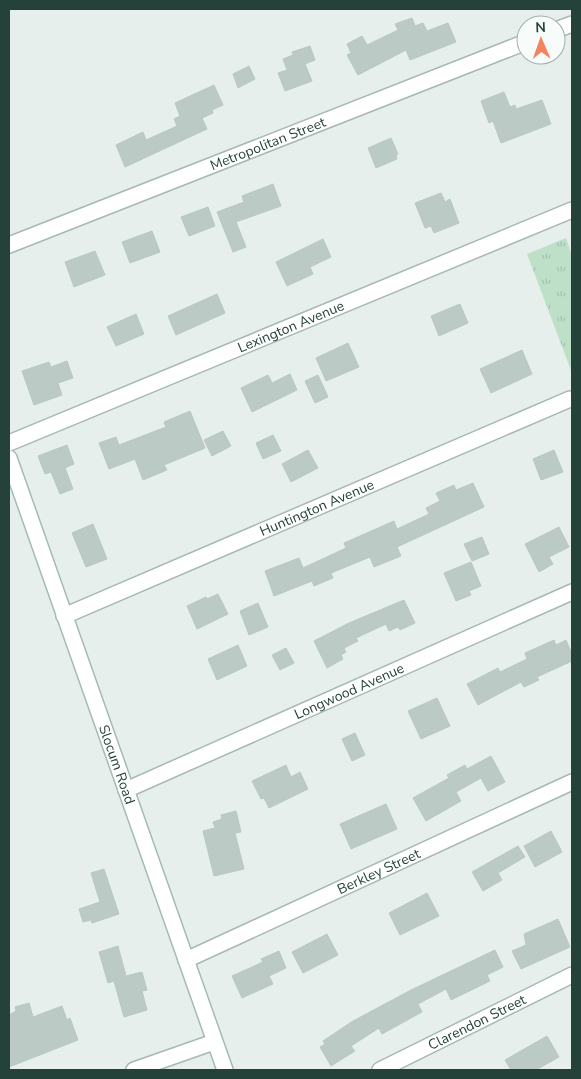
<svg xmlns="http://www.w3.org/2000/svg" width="581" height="1079" font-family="'Nunito Sans',sans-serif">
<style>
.grass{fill:url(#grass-tufts)}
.building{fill:#bbcac4;stroke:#b8c9c2}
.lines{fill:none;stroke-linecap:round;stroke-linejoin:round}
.minor-casing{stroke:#a8b8b2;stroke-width:18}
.secondary-casing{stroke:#a4bbb3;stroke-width:18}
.minor{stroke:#fff;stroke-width:15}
.secondary{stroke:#fff;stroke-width:15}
.labels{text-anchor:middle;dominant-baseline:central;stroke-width:4.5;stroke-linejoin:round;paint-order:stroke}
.street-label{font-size:14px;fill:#24423a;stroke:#f7fbf9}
</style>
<defs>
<pattern id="grass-tufts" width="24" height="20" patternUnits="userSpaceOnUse" patternTransform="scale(1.25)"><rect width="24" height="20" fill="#bfe0c8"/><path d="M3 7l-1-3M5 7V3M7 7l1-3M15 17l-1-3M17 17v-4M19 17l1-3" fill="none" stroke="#a4c1ad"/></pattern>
</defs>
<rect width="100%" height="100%" fill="#e6efeb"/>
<path class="grass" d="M566,238l6,18v117l-45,-119z"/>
<path class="building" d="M412,18l3,8 8,-3 4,8 21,-8 8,19 -46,18 -4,-10 -48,25 -11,-20 4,-2 -4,-9 15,-8 5,9 31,-15 -3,-6z
M310,46l5,14 -10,4 7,17 -27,10 -7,-18 9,-3 -4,-11 10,-4 -1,-3z
M249,66l6,13 -17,9 -5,-14z
M214,85l9,20 -11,5 1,3 -11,5 5,11 -82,38 -9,-22 27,-13 3,8 31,-14 -3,-7 6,-3 -5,-13z
M504,92l6,15 5,-2 1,4 26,-9 9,24 -50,19 -8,-22 -4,2 -8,-22z
M391,138l7,16 -2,1 1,4 -21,9 -8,-20z
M273,184l8,22 -45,16 10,25 -13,5 -16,-40 27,-10 -2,-6z
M441,193l4,9 5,-3 9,24 -25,10 -3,-7 -6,2 -10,-25z
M208,207l7,19 -26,10 -8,-19z
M152,231l8,21 -30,11 -8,-21z
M323,239l8,18 -21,10 3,7 -26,12 -11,-24z
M95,251l10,24 -31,12 -9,-25z
M217,294l8,19 -49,22 -8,-19z
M460,304l8,19 -29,13 -8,-20z
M136,314l8,20 -28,12 -9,-19z
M348,343l11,24 -33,14 -10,-23z
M522,350l10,24 -41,19 -11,-24z
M67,361l6,17 -15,5 4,12 -28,10 -12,-34 27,-9 2,5z
M290,374l7,16 -45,22 -11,-24 27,-13 4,8z
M318,375l10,22 -13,6 -10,-22z
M190,411l15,37 -41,17 3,5 -24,10 -8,-21 -26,10 -10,-26 17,-6 3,8 47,-18 -2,-5z
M223,431l8,15 -19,10 -8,-16z
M273,435l8,16 -18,8 -7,-16z
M67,445l7,19 -9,4 8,21 -13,5 -9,-22 -6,2 -7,-18z
M308,450l10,18 -27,14 -9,-18z
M554,450l9,22 -22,8 -8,-21z
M473,483l11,24 -87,40 4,9 -27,11 -4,-10 -39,16 2,5 -19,8 -2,-5 -38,15 -9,-25 34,-13 4,10 43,-20 -2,-5 50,-22 3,8 32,-15 -3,-6 14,-7 -4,-8 18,-8 2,5z
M93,524l14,35 -21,8 -14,-34z
M559,527l10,20 -20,10 4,7 -14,8 -14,-28z
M482,537l7,17 -17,7 -8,-17z
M471,562l10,24 -12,5 2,4 -15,6 -12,-28z
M218,594l10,20 -31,15 -10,-23 19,-9 1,2z
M404,600l11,23 -15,7 -2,-3 -9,4 -3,-7 -30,14 2,3 -14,7 2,4 -5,3 2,4 -16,9 -13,-27 35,-18z
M258,603l10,24 -19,8 -9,-24z
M554,640l2,5 10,-5 6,14v7l-35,16 2,3 -15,7 -3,-5 -43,23 -11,-21 31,-16 2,4 27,-13 -2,-6z
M238,645l9,21 -30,14 -9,-21z
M286,648l8,15 -14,7 -8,-15z
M437,698l13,28 -29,13 -13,-28z
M355,733l10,22 -13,6 -10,-22z
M491,756l14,26 -17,9 -7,-13 -25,14 5,9 -35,20 -13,-23 36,-20 -2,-3 18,-10 2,4z
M286,765l5,12 9,-5 8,17 -39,19 -5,-10 -3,1 -9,-18z
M386,804l11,25 -46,20 -11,-25z
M236,811l5,21 -6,1 9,36 -30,7 -11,-45 12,-3 -2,-6 9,-3 -1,-4z
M551,831l11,21 -27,15 -11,-21z
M518,846l7,11 -27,16 4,7 -19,11 -11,-19z
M104,869l15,45 -27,9 -1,-3 -8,2 -4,-13 21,-7 -9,-29z
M427,893l12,23 -39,19 -11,-22z
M558,919l12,28 -49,22 -9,-18 14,-6 -2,-11z
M327,934l11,21 -35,18 -11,-21z
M118,946l8,30 16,-4 5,18 -5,1 5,19 -23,7 -10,-36 -6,2 -9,-31z
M495,950l8,17 -16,8 3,6 -39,19 -5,-11 -28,15 4,8 -40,22 -3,-6 -28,18 4,5 -24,15 -11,-19 5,-3 -2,-3 30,-20 58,-31z
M279,951l7,17 -17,8 4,8 -31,14 -10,-22 31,-14 -2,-3z
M29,1003l4,14 29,-11 5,14 3,-2 8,22 -69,27v-52l7,-4 -1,-4z
M547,1036l12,21 -23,13h-25l-6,-10z"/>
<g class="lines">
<defs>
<g id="minor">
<path d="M556,30l16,-6"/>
<path id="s1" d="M9,245l517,-203"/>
<path id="s2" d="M9,443l563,-233"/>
<path id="s3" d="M64,616l506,-217"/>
<path id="s4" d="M126,790l446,-198"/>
<path id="s5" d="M186,960l386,-178"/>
<path d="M134,1070l80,-28"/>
<path id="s6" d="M380,1070l192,-95"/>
</g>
<g id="secondary">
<path id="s7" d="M9,458l216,612"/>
</g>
</defs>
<use href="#minor" class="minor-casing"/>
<use href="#secondary" class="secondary-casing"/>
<use href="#minor" class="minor"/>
<use href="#secondary" class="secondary"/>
</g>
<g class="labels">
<g class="street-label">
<text stroke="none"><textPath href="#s1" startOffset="278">Metropolitan Street</textPath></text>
<text stroke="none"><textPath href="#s2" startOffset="305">Lexington Avenue</textPath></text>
<text stroke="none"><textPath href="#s3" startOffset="275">Huntington Avenue</textPath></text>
<text stroke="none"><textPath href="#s4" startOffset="244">Longwood Avenue</textPath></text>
<text stroke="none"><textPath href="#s7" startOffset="325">Slocum Road</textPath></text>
<text stroke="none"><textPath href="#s5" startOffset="212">Berkley Street</textPath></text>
<text stroke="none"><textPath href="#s6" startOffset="108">Clarendon Street</textPath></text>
</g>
</g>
<rect width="581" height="1079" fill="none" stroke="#24423a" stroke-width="20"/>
<g transform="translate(541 40) rotate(358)"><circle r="24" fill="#f7fbf9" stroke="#a3b1ad"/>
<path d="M0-4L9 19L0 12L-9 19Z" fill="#f4845f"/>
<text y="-8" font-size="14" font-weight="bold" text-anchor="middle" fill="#24423a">N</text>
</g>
</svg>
